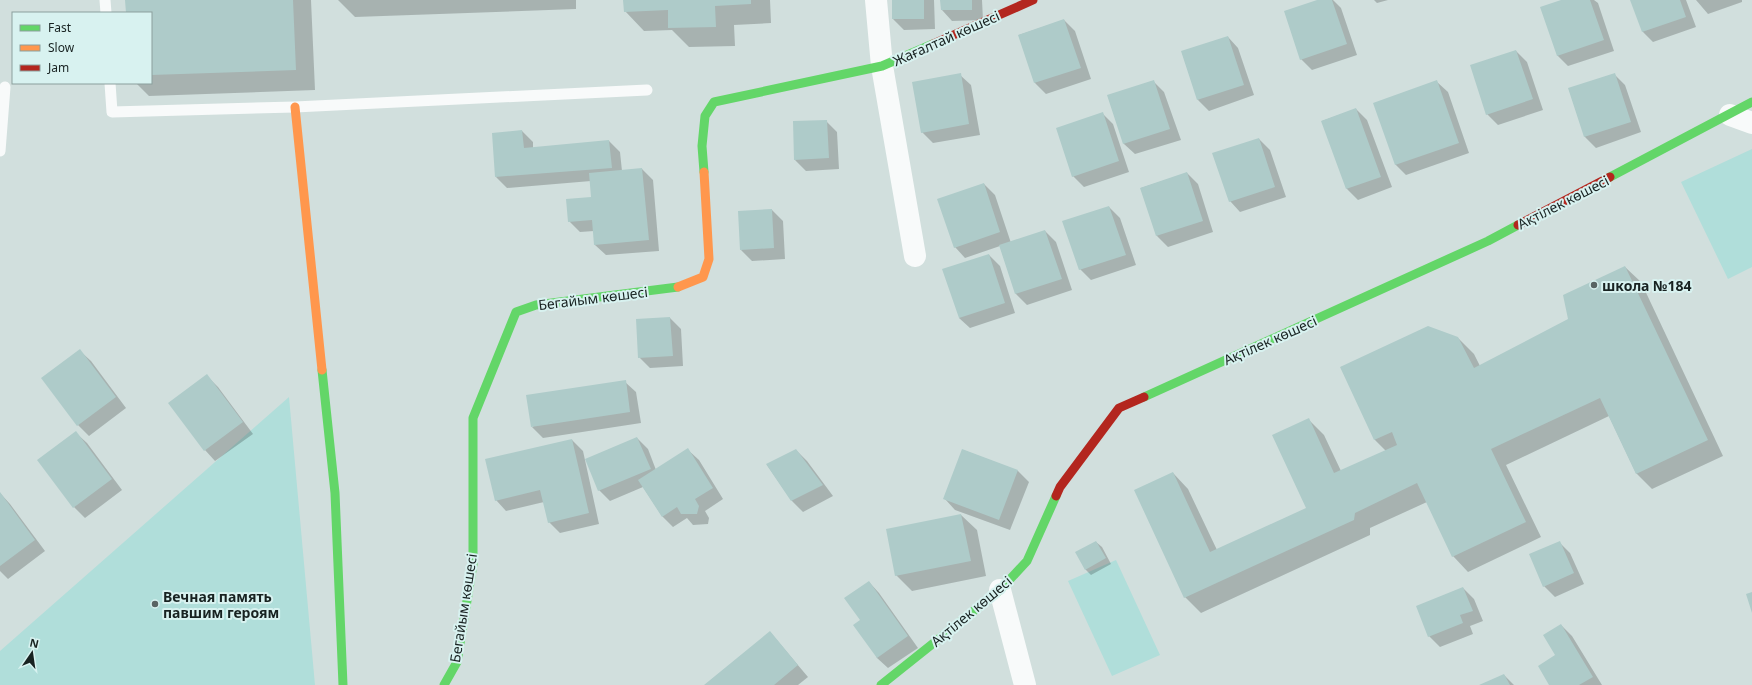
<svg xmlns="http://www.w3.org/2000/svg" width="1752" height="685" font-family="'Noto Sans',sans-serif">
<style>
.green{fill:#b0deda}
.shadow{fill:#0003}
.building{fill:#aecbc9}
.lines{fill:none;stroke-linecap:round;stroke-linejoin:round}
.lane{stroke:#f8fafa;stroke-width:11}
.street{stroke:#f8fafa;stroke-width:22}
.fast{stroke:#63d668;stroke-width:9}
.slow{stroke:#ff974d;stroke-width:9}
.jam{stroke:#b3261e;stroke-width:9}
.poi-dot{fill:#596463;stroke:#d8f2f0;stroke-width:1.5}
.labels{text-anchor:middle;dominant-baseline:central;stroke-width:4;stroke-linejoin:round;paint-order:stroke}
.street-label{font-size:14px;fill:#182221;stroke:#d8f2f0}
.poi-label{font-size:14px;font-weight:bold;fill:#182221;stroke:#d8f2f0;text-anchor:start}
</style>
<rect width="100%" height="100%" fill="#d1dfdd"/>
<path class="green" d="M1752,149v118l-24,12 -47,-97z
M289,397l26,288h-315v-34z
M1116,560l44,95 -48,21 -44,-95z"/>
<path class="shadow" d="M126,0h185l4,90 -166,6 -13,-13h15v-70h-24z
M338,0h238v9l-221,8z
M624,0h146l1,23 -37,2 1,21 -46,1 -17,-17 -28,1 -19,-20z
M893,0h41l1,29 -31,1 -11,-11z
M941,0h41l1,20 -31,1 -10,-11z
M1320,0h13l8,8 16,47 -45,15 -11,-11z
M1374,0h14l-11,3z
M1564,0h30l4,3 16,48 -46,15 -11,-11z
M1631,0h55l10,27 -43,15 -10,-10z
M1696,0h46v2l-34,12z
M1064,20l11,11 16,48 -45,15 -11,-11 -16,-48z
M1228,37l10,11 16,47 -45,16 -11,-11 -16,-48z
M1516,51l11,11 16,48 -45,15 -11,-11z
M1614,74l11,11 16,47 -45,16 -11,-11 -16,-48z
M960,75l11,10 9,50 -47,8 -11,-11z
M1153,81l11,11 17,48 -46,14 -11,-10 -16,-48z
M1437,82l11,10 21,61 -63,22 -11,-11z
M1356,109l11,11 25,67 -34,13 -11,-11 -25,-68z
M1102,113l11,11 16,48 -45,15 -11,-11z
M826,121l11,11 2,37 -33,2 -11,-11z
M522,131l11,11v6l76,-7 11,11 2,19 20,-2 11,11 6,71 -53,4 -11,-10 -1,-14 -14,1 -11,-11 23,-23 -1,-17 -84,7 -11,-11z
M1259,139l11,11 16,47 -46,15 -10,-11z
M1187,173l11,11 15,48 -45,15 -11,-11 -16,-48z
M984,184l11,11 16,48 34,-12 11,11 16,48 -45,15 -11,-11 -16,-48 -35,12 -10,-11z
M1109,207l11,11 16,47 -45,15 -11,-11z
M772,210l11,11 2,38 -33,2 -11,-11z
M989,255l11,11 15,47 -45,15 -11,-10z
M1625,267l16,15 82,174 -71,33 -16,-16 -27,-57 -103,49 35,72 -73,35 -15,-16 -26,-54 -57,26v7l-169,78 -16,-16 -12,-124 15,16 29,61 91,-41v-90l16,16 17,36 45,-20 -11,-11 -34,-73 117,-29 16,16 6,12 90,-46z
M670,318l11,11 2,37 -33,2 -11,-11 -2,-37z
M80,351l11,10 35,47 -37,28 -11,-11z
M207,376l11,11 35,47 -38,27 -10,-11z
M625,382l11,10 5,31 -98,15 -11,-11z
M76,433l11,10 35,47 -37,28 -11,-11z
M637,438l11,11 8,21 32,-20 11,10 24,39 -18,12 4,7 -1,6 -15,1 -6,-7 -14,9 -11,-11 -19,-29 -33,14 -11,-11z
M572,440l11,11 16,73 -39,9 -11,-11 -5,-20 -38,9 -10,-11z
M796,450l11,11 26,35 -30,16 -11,-11 -25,-36z
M963,450l55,21 11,11 -19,48 -55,-20 -10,-11z
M0,493l10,11 35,47 -37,28 -8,-8z
M961,515l16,15 9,46 -74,15 -16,-16z
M1096,542l6,5 9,17 -20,11 -5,-5 -9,-17z
M1559,542l11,11 14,31 -29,13 -11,-11z
M869,582l10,11 39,55 -30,20 -11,-10 -16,-37z
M1463,588l11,11 9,22 -13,5 3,8 -33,13 -11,-11z
M1561,625l11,11 30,49h-51z
M770,632l38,45 -10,8h-93z
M1504,675l10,10h-33z"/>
<path class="building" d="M125,0h168l3,70 -145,5v-62h-25z
M623,0h128v4l-36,2 1,21 -48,1v-18l-44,2z
M892,0h32v19h-32z
M940,0h32v10h-31z
M1317,0h15l15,44 -47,16 -16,-49z
M1561,0h29l14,40 -47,16 -17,-49z
M1630,0h50l6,17 -44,15z
M1064,19l17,49 -47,15 -16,-48z
M1228,36l16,49 -47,15 -16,-49z
M1516,50l17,49 -47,16 -16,-50z
M961,73l8,51 -48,9 -9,-51z
M1615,73l16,49 -47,15 -16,-49z
M1154,80l16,49 -47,15 -16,-49z
M1437,80l22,63 -64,22 -22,-62z
M1356,108l25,69 -35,12 -25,-68z
M1103,112l16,49 -47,16 -16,-49z
M827,120l2,38 -35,2 -1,-39z
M522,130l2,18 85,-8 3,28 -117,9 -3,-44z
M1259,138l16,49 -46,15 -17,-49z
M642,168l7,72 -55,5 -2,-25 -24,2 -2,-23 25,-2 -2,-24z
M1187,172l16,49 -47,15 -16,-48z
M984,183l16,49 -46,16 -17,-49z
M1109,206l17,49 -47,15 -17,-49z
M772,209l2,39 -34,2 -2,-39z
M1045,230l17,49 -47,15 -16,-49z
M989,254l16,49 -46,15 -17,-49z
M1625,266l83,174 -72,34 -36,-76 -109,51 35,73 -74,35 -35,-74 -62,30 -1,7 -170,78 -50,-108 39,-18 37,80 96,-44 -34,-73 37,-17 25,55 63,-28 -5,-13 -18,8 -34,-73 88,-41 30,11 16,31 94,-49 -5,-24z
M670,317l3,39 -35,2 -2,-39z
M80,349l36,48 -39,29 -36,-48z
M207,374l36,48 -39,29 -36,-48z
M626,380l4,32 -99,15 -5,-32z
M76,431l36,48 -39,29 -36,-48z
M637,437l14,32 -53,22 -13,-32z
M572,439l17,74 -41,10 -8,-33 -45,11 -10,-42z
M688,448l25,40 -18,11 4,7 -2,8h-16l-4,-7 -15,10 -24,-37z
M796,449l27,36 -32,16 -25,-37z
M962,449l56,21 -19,50 -56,-21z
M0,492l35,48 -35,26z
M961,514l10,47 -76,15 -9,-47z
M1096,541l10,17 -21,12 -10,-18z
M1560,541l14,32 -31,14 -14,-33z
M869,581l39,55 -31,22 -24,-33 7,-5 -16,-22z
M1463,587l10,24 -13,4 3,8 -35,14 -12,-31z
M1752,592v21l-6,-19z
M1561,624l32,53 -14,8h-30l-11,-19 17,-11 -12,-20z
M770,631l28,34 -24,20h-70z
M1504,674l6,11h-31z"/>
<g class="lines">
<path class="lane" d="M105,0l1,13
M110,83l2,29 183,-5 352,-17
M0,151l5,-64"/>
<path class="street" d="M876,0l6,66 33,190
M1730,115l22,8
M1000,590l25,95"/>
<path class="fast" d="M704,172l-2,-26 3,-30 9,-14 168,-36 51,-22
M1610,177l142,-75
M322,370l13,123 8,192
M1144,397l344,-156 30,-16
M444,685l13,-23 16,-98v-146l43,-106 20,-7 142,-18
M881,685l119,-95 27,-29 29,-65"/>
<path class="slow" d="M295,107l27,263
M678,287l25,-10 6,-18 -5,-87"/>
<path class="jam" d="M933,44l100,-44
M1518,225l92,-48
M1056,496l4,-9 59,-79 25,-11"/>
</g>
<g class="poi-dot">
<circle cx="1594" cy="285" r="4"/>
<circle cx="155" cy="604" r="4"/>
</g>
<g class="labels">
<g class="street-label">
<text transform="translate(946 38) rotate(-24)">Жағалтай көшесі</text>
<text transform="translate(1563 202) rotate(-27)">Ақтілек көшесі</text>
<text transform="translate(593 298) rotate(-7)">Бегайым көшесі</text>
<text transform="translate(1270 340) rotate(-24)">Ақтілек көшесі</text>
<text transform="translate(463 608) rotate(-81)">Бегайым көшесі</text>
<text transform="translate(971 611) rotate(-40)">Ақтілек көшесі</text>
</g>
<g class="poi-label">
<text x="1602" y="285">школа №184</text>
<text x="163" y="596">Вечная память<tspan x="163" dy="16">павшим героям</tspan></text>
</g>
</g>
<rect x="12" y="12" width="140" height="72" fill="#d8f2f0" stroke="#8b9f9d"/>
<rect x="20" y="25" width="20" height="6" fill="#63d668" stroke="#8b9f9d"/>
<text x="48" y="32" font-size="12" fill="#182221">Fast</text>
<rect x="20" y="45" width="20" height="6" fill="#ff974d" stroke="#8b9f9d"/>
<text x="48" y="52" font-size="12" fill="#182221">Slow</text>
<rect x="20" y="65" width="20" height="6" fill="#b3261e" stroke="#8b9f9d"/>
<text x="48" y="72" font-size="12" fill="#182221">Jam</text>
<g transform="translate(32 653) rotate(13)" stroke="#d8f2f0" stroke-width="3" paint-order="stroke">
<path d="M0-3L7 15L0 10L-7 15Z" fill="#182221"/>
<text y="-6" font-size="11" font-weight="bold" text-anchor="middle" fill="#182221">N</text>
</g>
</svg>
